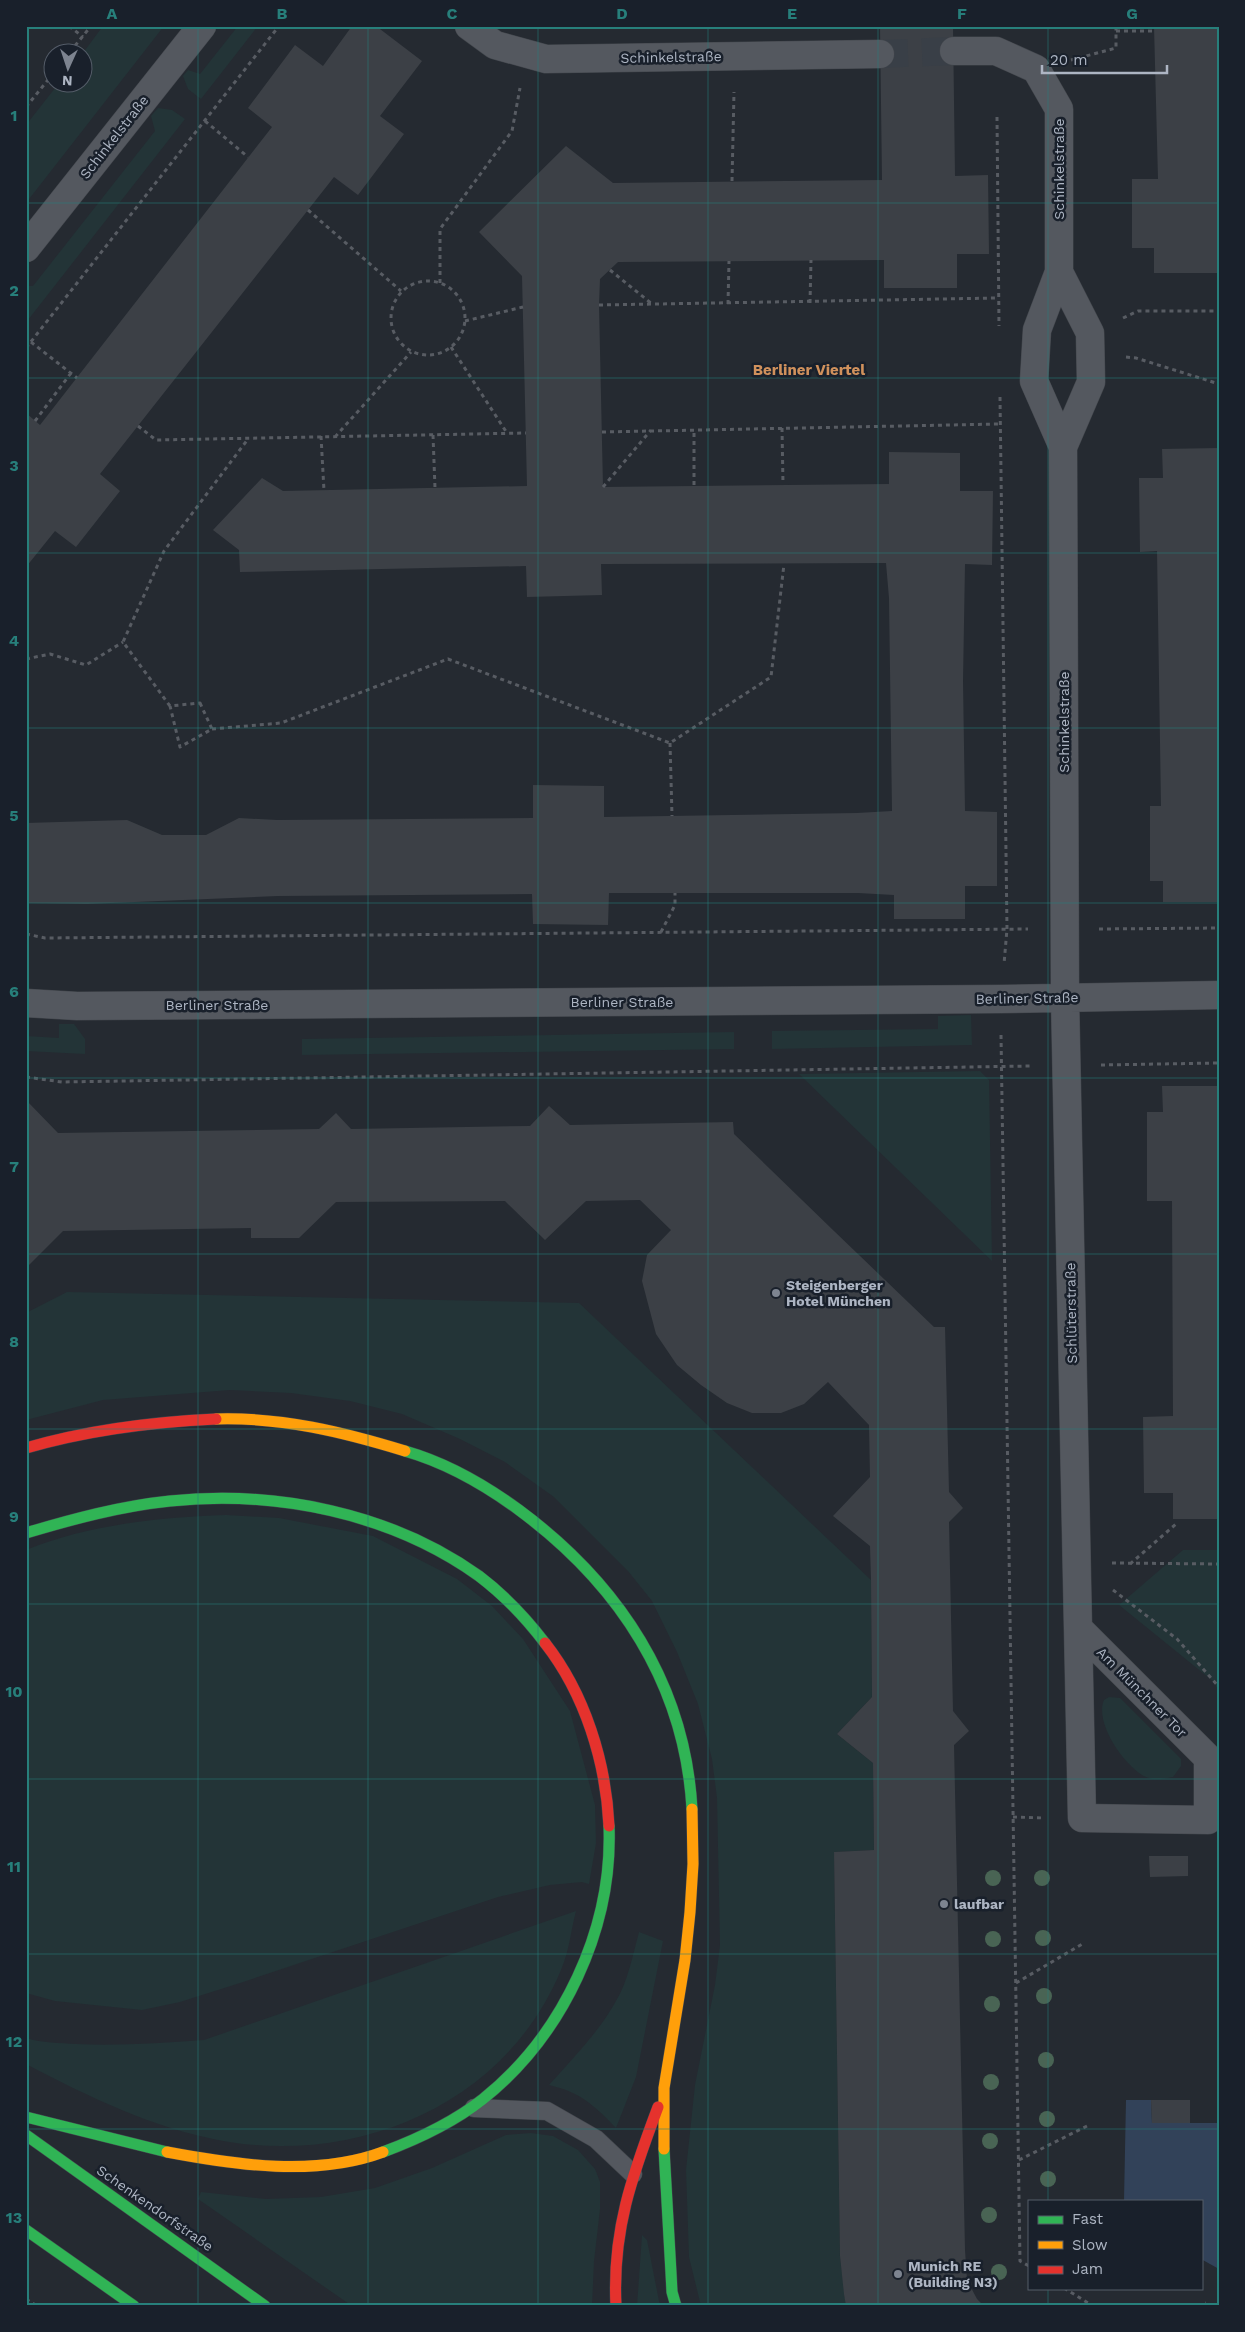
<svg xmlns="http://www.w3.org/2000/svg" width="1245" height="2332" font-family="'Work Sans',sans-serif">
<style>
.green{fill:#233437}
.water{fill:#324259}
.building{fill:#3c4046}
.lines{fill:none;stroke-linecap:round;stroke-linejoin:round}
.street-tunnel{stroke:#393f47;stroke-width:28;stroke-dasharray:28 14;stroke-linecap:butt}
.lane-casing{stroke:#42464c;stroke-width:19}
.street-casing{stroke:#42464c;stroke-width:29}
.fast-casing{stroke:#41454d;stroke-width:12}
.slow-casing{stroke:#41454d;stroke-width:12}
.jam-casing{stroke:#41454d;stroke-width:12}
.path{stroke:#585c63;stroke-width:3;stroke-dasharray:4 4;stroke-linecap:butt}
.lane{stroke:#54585f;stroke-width:18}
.street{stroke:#54585f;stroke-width:28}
.fast{stroke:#30b455;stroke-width:11}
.slow{stroke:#ff9f0a;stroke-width:11}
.jam{stroke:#e5322d;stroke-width:11}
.tree{fill:#496454}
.grid{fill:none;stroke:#277f7b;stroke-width:1;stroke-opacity:0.55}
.poi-dot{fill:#7d8490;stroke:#19202b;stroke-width:2}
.labels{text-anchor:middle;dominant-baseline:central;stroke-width:5;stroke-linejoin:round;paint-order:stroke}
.street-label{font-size:14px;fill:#adb5c3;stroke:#19202b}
.poi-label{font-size:14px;font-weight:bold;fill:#adb5c3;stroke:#19202b;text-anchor:start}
.neighbourhood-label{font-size:15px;font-weight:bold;fill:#d0915c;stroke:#19202b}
.neatline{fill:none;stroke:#277f7b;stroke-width:2}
.grid-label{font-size:16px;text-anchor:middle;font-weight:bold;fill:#277f7b}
</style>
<rect width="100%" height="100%" fill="#252a31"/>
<path class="green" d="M103,26h61l-138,177v-78l33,-42 23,-1 1,-29z
M238,26h20l-57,73 -13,-10 -5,-13 5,-6 12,4z
M158,108l14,2 13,9 -157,201 -2,-34h7l122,-155 -4,-15z
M971,1015l1,30 -200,4v-18l166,-2v-13z
M59,1024h15l11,15v15l-59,-3v-15l33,2z
M734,1032v17l-432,6v-16z
M980,1071l9,9 3,181 -193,-187z
M67,1292l512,11 292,277 1,117 -35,37 36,29 1,87 -40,2 6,404 6,50h-145l-12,-49 -3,-87 9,-85 20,-100 5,-40 -3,-147 -5,-39 -14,-55 -21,-52 -25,-51 -24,-30 -74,-74 -49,-35 -45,-23 -58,-25 -52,-13 -59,-8 -61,-3 -127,10 -77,20v-107z
M226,1515l53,3 94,18 84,43 35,27 31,33 47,72 25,94 1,38 -7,41 -7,-2 -32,3 -52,12 -258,86 -60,19 -38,8 -87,-9 -29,-8v-443c61,-25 135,-33 200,-35z
M1183,1550h36v142l-5,-10 -95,-77z
M1109,1697l11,1 61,61v7l-8,11c-9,2 -19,4 -27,0 -21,-10 -52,-54 -42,-77z
M576,1911c-5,19 -7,41 -15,59 -55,133 -201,195 -338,171 -70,-13 -134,-44 -197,-77v-26c17,5 33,5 50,6 43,2 85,-1 128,-4z
M639,1932l24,9 -27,136 -20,51c-22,-23 -36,-36 -67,-43 24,-27 50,-53 67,-84 12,-20 17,-47 23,-69z
M531,2133l22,3 25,14 17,19 5,13v27l-6,52 -2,45h-240l-154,-107 3,-7 65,7 55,-2 54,-9 57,-20 74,-33z
M642,2235l5,5 13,66h-23z"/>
<path class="water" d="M1126,2100h25l1,23h67v146l-18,-10v-58h-77z"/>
<path class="building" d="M352,26h24l46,35 -42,55 24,18 -46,61 -24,-18 -234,297 20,17 -44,56 -21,-16 -29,36v-154l14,12 232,-298 -24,-19 47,-63 28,21z
M880,26h73l2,150 33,-1 1,79h-32v34h-73v-28l-266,2 -18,17 -1,26 4,182 286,-3v-32l71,1v38h33l-1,74 -27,-1 -2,117 2,130 32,1v74h-32v33h-71v-24l-36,-2h-249l-1,32 -75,-1 -1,-30 -254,2 -191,8 -61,-1v-80l101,-3 35,15h44l33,-17 38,2 256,-2v-33l71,1v31l253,-4 35,-2 -3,-213 -3,-35 -285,1 1,31 -75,2 -1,-31 -286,6 -1,-22 -26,-20 49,-52 21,13 244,-5 -5,-210 -43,-44 87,-86 47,37 269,-3z
M1154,26h65v247h-65v-25h-22v-69h26z
M1219,448v454h-56v-21h-13v-75h11l-4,-255 -17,1 -1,-74h24l-1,-29z
M1162,1086h57v433h-46v-26h-29l-1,-76 30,-1 -1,-215h-25v-89h16z
M26,1100l32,33 261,-4 17,-16 15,16 179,-3 19,-20 21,19 163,-3 1,12 100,97 100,96h11l4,165 14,16 -14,14 4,189 16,20 -15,14 11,505 2,30 10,19 7,7h-138l-2,-12 -4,-38 -6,-404 40,-2 -1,-87 -36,-29 35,-37 -1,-117 -1,-34 -37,-30 37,-39 -1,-52 -41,-43 -24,22 -23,9h-29l-25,-10 -26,-18 -24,-20 -21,-31 -14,-53 5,-26 24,-25 -31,-30 -54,1 -41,39 -40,-39 -169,1 -37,36h-48v-10l-188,3 -34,34 -3,-2z
M1149,1856h39v20l-38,1z
M1151,2100h39v23h-38z"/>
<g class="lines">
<path class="street-tunnel" d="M880,54l74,-3"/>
<defs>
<path id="lane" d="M474,2108l73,3 49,28 37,35"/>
<path id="street" d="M469,26l26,19 51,14 334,-5
M954,51h42l40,18 23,40v163l-22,58 -3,51 29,66 2,550 13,631
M26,248l176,-222
M1059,272l31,61 1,49 -28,65
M26,1003l51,3 924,-7 218,-4
M1078,1628l130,130v62l-126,-2z"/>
<path id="fast" d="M405,1451c42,12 80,34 114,59 100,74 166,174 173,299
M26,1533c47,-14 95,-27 144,-32 106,-11 221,12 309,75 25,19 47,42 66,67
M26,2117l141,35
M26,2135l239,171
M664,2149l7,124 1,19 4,14
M383,2152c35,-13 71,-30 100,-53 80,-64 130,-170 126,-273
M26,2230l108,76"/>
<path id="slow" d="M216,1419c66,-2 127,13 189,32
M664,2149v-61l21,-128 5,-48 3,-48 -1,-55
M167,2152c69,13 149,25 216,0"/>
<path id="jam" d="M26,1448c62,-18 125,-26 190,-29
M545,1643c40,51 61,119 64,183
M616,2306c-4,-75 16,-130 42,-199"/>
</defs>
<use href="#lane" class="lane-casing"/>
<use href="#street" class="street-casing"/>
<use href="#fast" class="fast-casing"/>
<use href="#slow" class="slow-casing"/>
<use href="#jam" class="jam-casing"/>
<path class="path" d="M69,26l14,11
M1116,31h38
M70,52l21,-26
M1071,60l45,-12v-22
M26,107l26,-32
M997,117l2,209
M205,121l43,36
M732,181l2,-89
M308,210l93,81
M610,270l42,34
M391 318a37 37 0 1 1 74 0a37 37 0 1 1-74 0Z
M440,283v-54l72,-98 8,-43
M810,303l1,-43
M728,304l1,-43
M599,305l399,-7
M1123,318l15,-7h81
M465,321l58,-14
M31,342l46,36
M451,347l56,86
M26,348l253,-322
M1126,357l10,1 83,26
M1000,397l7,532 -3,35
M35,421l36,-48
M138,426l18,14 370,-7
M782,428l1,56
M602,432l398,-8
M433,435l2,53
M321,436l3,55
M335,437l76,-85
M694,485v-55
M603,487l48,-57
M26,659l24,-5 36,11 37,-23
M200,703l12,26 -32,18 -10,-41z
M170,706l-47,-64 41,-91 84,-112
M212,729l69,-6 167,-64 222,84 101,-66 13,-113
M670,743l2,73
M1099,929l120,-1
M661,932l14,-27v-12
M26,934l19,4 983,-9
M1001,1035l19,1226 9,5
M1101,1065l118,-2
M26,1077l36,5 968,-16
M1112,1563l107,1
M1130,1564l46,-40
M1113,1590l64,49 42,48
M1013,1817l32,1
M1016,1983l68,-40
M1019,2160l68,-34
M1064,2288l29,18
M26,2299l11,7
M1198,2306l8,-3"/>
<use href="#lane" class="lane"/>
<use href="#street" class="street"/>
<use href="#fast" class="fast"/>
<use href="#slow" class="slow"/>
<use href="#jam" class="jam"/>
</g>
<g class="tree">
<circle cx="993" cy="1878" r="8"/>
<circle cx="1042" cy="1878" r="8"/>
<circle cx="1043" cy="1938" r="8"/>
<circle cx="993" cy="1939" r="8"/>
<circle cx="1044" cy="1996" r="8"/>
<circle cx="992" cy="2004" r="8"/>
<circle cx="1046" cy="2060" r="8"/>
<circle cx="991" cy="2082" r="8"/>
<circle cx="1047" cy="2119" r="8"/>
<circle cx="990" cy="2141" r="8"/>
<circle cx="1048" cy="2179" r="8"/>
<circle cx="989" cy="2215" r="8"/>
<circle cx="999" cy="2272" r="8"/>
</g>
<path class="grid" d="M198,26v2280M368,26v2280M538,26v2280M708,26v2280M878,26v2280M1048,26v2175M26,203h1193M26,378h1193M26,553h1193M26,728h1193M26,903h1193M26,1078h1193M26,1254h1193M26,1429h1193M26,1604h1193M26,1779h1193M26,1954h1193M26,2129h1193M1048,2288v18"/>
<g class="poi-dot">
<circle cx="776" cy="1293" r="5"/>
<circle cx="944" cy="1904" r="5"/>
<circle cx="898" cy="2274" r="5"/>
</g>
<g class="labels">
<g class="street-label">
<text transform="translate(671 57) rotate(-1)">Schinkelstraße</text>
<text transform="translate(114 137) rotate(-52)">Schinkelstraße</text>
<text transform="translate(1059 169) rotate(-90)">Schinkelstraße</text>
<text transform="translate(1064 722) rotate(-90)">Schinkelstraße</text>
<text transform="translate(1027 998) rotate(-1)">Berliner Straße</text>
<text x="622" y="1002">Berliner Straße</text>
<text x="217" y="1005">Berliner Straße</text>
<text transform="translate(1071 1313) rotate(-91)">Schlüterstraße</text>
<text transform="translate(1142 1692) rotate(45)">Am Münchner Tor</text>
<text transform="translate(155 2208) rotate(35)">Schenkendorfstraße</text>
</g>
<g class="poi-label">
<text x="786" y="1285">Steigenberger<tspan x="786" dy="16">Hotel München</tspan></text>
<text x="954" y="1904">laufbar</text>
<text x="908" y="2266">Munich RE<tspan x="908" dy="16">(Building N3)</tspan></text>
</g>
<g class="neighbourhood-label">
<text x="809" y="370">Berliner Viertel</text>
</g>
</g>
<rect width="1245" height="2332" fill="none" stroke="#19202b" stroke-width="55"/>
<rect x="1028" y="2200" width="175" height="90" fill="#19202b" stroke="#545c68"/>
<rect x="1038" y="2216" width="25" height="8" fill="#30b455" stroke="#545c68"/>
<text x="1072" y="2224" font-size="15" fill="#adb5c3">Fast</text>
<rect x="1038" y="2241" width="25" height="8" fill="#ff9f0a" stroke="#545c68"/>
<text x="1072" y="2250" font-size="15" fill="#adb5c3">Slow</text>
<rect x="1038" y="2266" width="25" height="8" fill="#e5322d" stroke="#545c68"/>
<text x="1072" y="2274" font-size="15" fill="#adb5c3">Jam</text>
<g transform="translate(68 68) rotate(183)"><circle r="24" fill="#19202b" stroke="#545c68"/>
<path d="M0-4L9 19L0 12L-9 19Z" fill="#7d8490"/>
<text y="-8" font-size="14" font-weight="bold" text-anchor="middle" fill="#adb5c3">N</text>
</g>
<path d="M1042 65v8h125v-8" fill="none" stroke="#adb5c3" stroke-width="2.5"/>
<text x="1050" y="65" font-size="15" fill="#adb5c3" stroke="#19202b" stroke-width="4" paint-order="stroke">20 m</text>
<rect x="28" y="28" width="1190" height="2276" class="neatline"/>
<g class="grid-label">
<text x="112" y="19">A</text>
<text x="282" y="19">B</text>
<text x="452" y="19">C</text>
<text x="622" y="19">D</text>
<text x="792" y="19">E</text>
<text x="962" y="19">F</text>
<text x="1132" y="19">G</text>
<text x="14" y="121">1</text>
<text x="14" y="296">2</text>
<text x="14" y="471">3</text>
<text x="14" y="646">4</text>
<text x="14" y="821">5</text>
<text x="14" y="997">6</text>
<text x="14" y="1172">7</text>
<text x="14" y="1347">8</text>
<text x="14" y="1522">9</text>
<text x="14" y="1697">10</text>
<text x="14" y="1872">11</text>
<text x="14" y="2047">12</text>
<text x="14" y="2223">13</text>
</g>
</svg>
